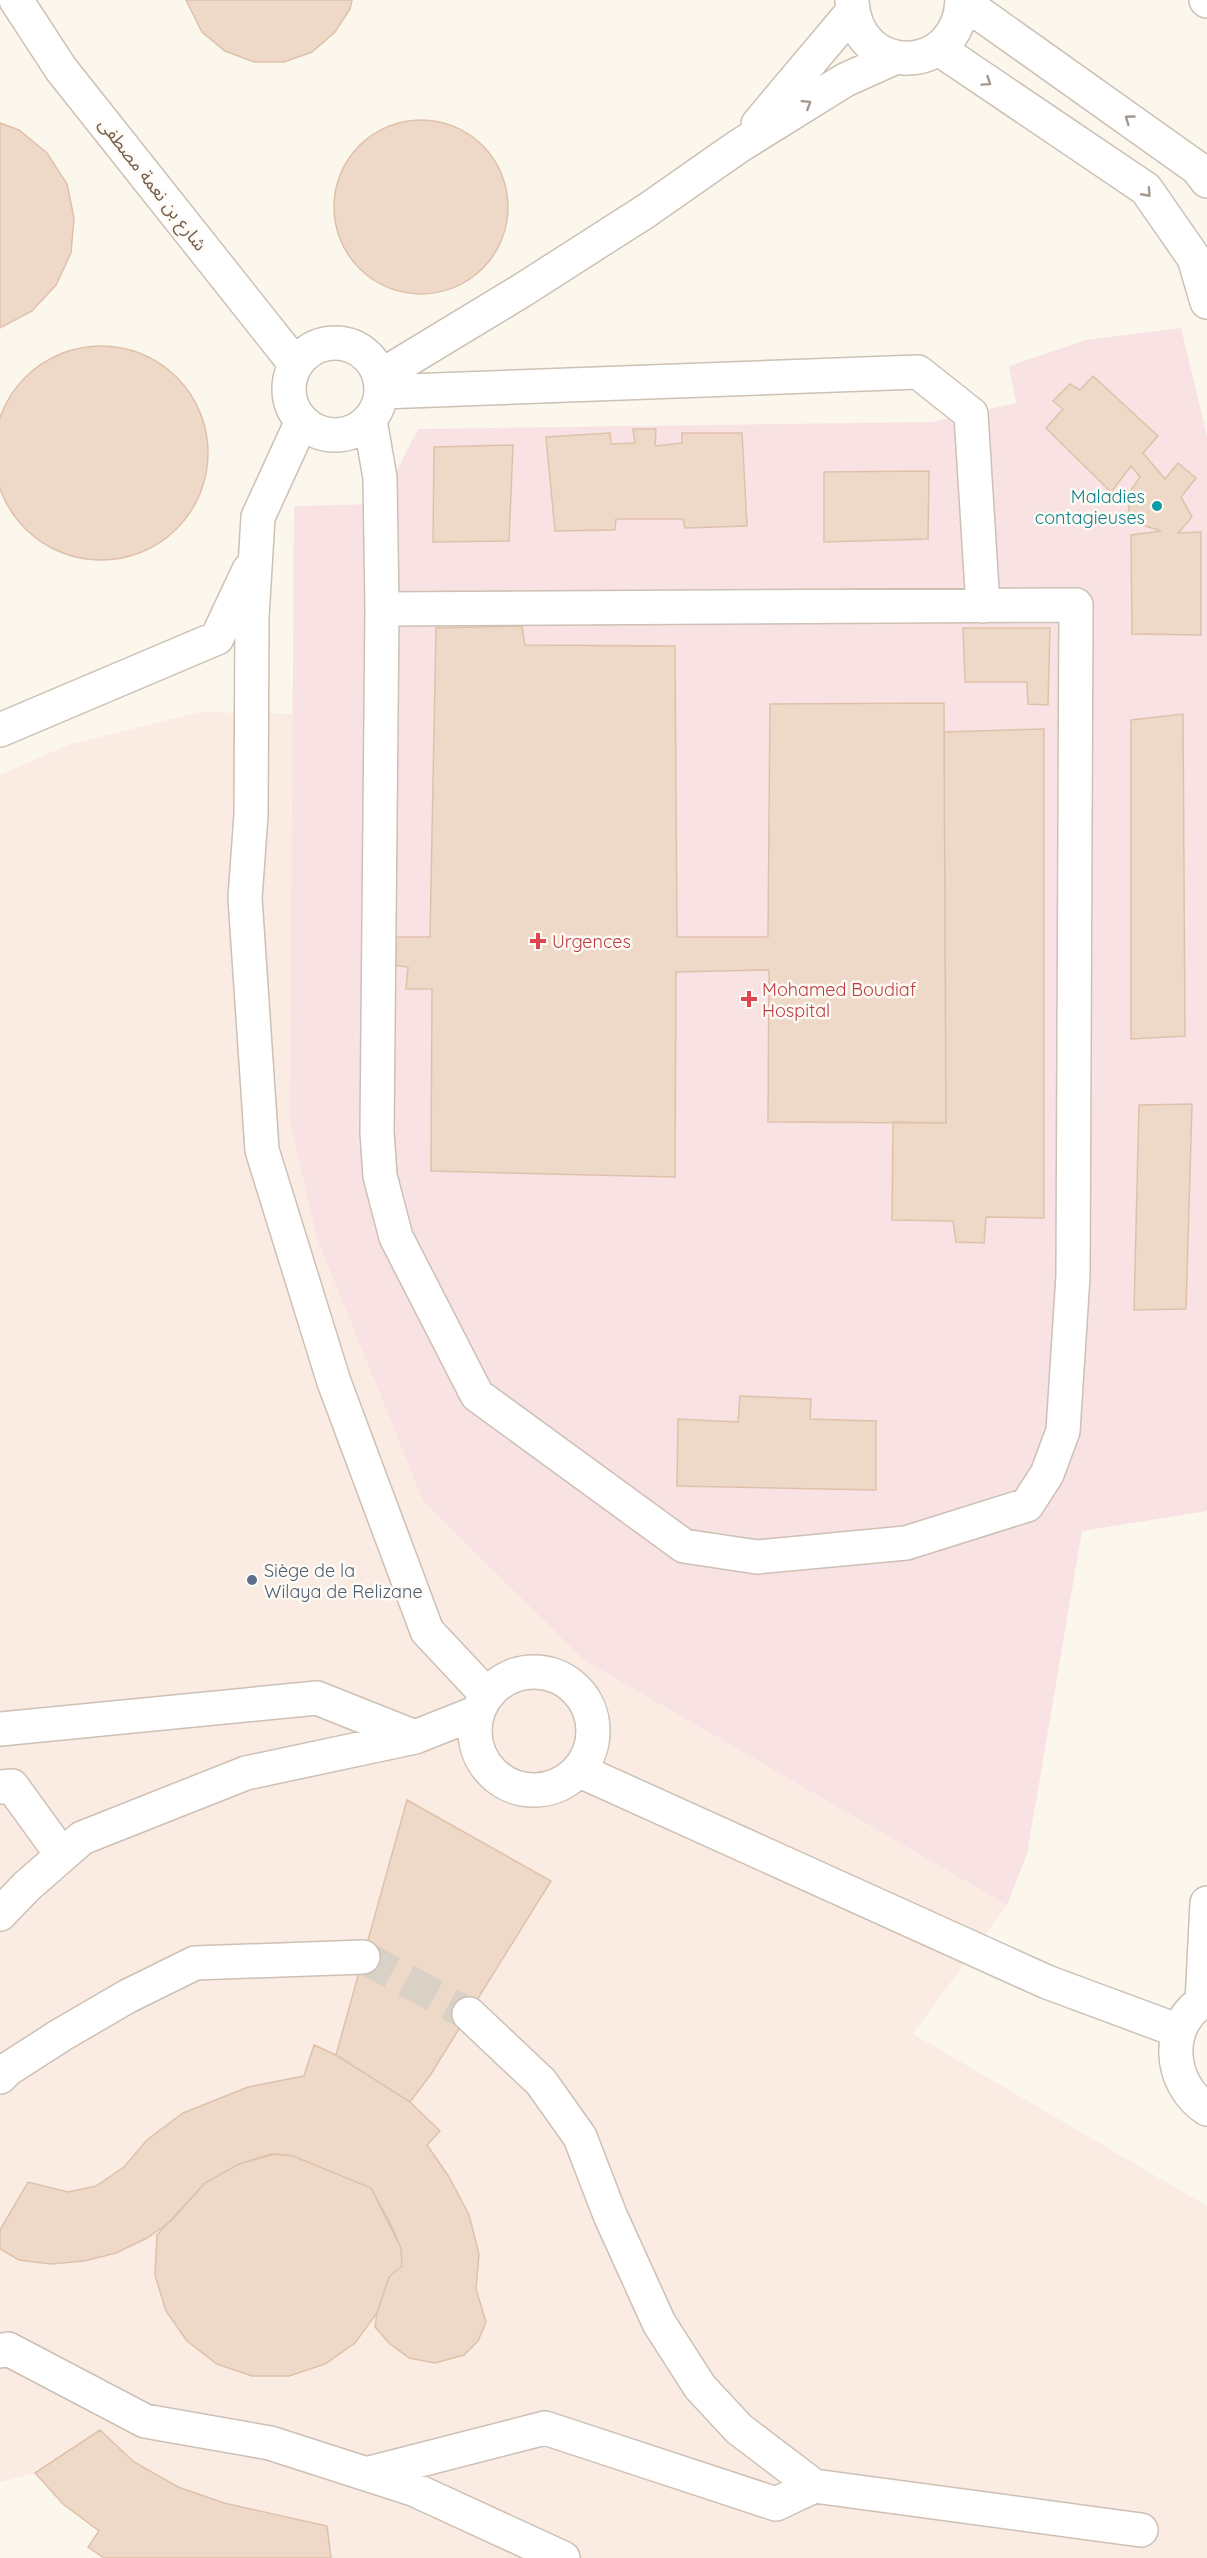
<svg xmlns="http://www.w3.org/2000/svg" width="1207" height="2558" font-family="Quicksand,'Noto Sans Arabic',sans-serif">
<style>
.commercial{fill:#faebe3}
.medical{fill:#f8e2e3}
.building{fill:#eed9c8;stroke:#dfc1aa;stroke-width:1.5}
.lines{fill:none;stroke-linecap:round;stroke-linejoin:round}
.minor-tunnel{stroke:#dad1c6;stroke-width:33;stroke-dasharray:33 16;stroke-linecap:butt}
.minor-casing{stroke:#cdc0b4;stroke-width:36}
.minor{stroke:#fff;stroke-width:33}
.oneway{stroke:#a5988f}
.culture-dot{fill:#0f9aa8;stroke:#fefaf4;stroke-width:2}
.health-dot{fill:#e0444e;stroke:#fefaf4;stroke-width:2}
.service-dot{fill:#5c6f8a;stroke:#fefaf4;stroke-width:2}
.labels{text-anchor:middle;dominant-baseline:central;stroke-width:5;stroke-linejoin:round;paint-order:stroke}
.street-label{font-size:18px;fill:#756052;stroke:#fefaf4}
.culture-label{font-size:18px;fill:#0d838f;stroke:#fefaf4;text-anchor:end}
.health-label{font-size:18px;fill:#be3a42;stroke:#fefaf4;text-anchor:start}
.service-label{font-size:18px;fill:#4e5e75;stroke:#fefaf4;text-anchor:start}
</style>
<rect width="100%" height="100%" fill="#fbf7ed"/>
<path class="commercial" d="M199,712l94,2 -1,162 292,784 423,245 -94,129 294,172v352h-1103l-16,-11 11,-16 -36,-27 -28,-31 -35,9v-1707l68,-30z"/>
<path class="medical" d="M1181,328l26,108v1075l-125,20 -55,323 -20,51 -423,-245 -161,-160 -106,-262 -27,-117 4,-615 86,-2 38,-75 514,-7 84,-19 -7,-37 77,-26z"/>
<path class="building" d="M186,0h166l-2,9 -15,23 -23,20 -28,10h-30l-29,-11 -23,-19z
M334 207a87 87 0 1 1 174 0a87 87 0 1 1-174 0Z
M0,123l19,7 28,23 20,31 7,34 -3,35 -15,32 -24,26 -32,17z
M-6 453a107 107 0 1 1 214 0a107 107 0 1 1-214 0Z
M1093,376l65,60 -15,17 22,26 13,-16 18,15 -15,19 11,20 -14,16 23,-1v103l-69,-1 -1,-99 30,-4 -25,-8 -7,-9v-21l11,-16 -9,-11 -20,26 -65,-64 17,-19 -10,-8 17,-17 10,6z
M633,429h23l-1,17 27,-3v-10h60l5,93 -62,2 -2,-9h-67l-1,11 -60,1 -9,-94 64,-4 1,11 24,-1z
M513,445l-4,96 -76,1 1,-95z
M929,471l-1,68 -104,3v-70z
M522,626l3,19 150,1 2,291h91l2,-233 174,-1 2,420 -178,-1 1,-152 -93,2 -1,205 -244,-6 1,-182h-26l2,-22 -16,-2v-28h38l6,-309z
M963,628h87l-2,77 -20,-1 -1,-22h-62z
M1183,714l2,322 -54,3v-319z
M1044,729v489l-58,-1 -2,26 -28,-1 -3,-21 -61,-1 1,-98 53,1 -2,-391z
M1192,1104l-6,205 -52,1 5,-205z
M740,1396l71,3 -1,20 66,2v69l-199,-4 1,-67 60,3z
M407,1800l144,81 -120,193 -21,28 -74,-47z
M314,2045l22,10 74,47 30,29 -13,14 22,32 20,38 10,39 -3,35 10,33 -8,19 -14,14 -29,8 -26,-5 -20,-15 -14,-16 2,-14 12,-36 13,-11 -1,-18 -10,-23 -20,-37 -78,-32 -22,-2 -32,10 -34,19 -34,38 -24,17 -31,15 -32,8 -33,3 -32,-4 -19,-11v-19l28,-48 40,10 28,-6 28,-19 23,-27 36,-27 65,-26 56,-11z
M275,2154l18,2 78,32 30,60 1,18 -13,11 -12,36 -22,30 -30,21 -36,12h-37l-35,-12 -30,-23 -21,-30 -11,-36 2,-40 48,-52 34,-19z
M100,2430l34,32 44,25 46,16 103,23 4,32h-227l-16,-11 11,-16 -36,-27 -28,-31z"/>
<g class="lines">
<path class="minor-tunnel" d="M363,1957l106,57"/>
<defs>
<path id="minor" d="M16,0l45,69 235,296
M852,0c3,78 107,77 110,0
M1206,0l1,1
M962,1l235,167 10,13
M939,49l207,140 48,69 13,44
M758,124l95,-113
M289 389a46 46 0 1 1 92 0a46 46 0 1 1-92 0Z
M379,377l142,-86 125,-80 93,-65 106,-66 51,-23
M381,392l537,-20 53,42 12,192
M370,420l10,58 2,131 -5,523 3,44 16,61 81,158 207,151 73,11 149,-14 121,-38 20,-31 16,-43 10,-155 3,-671 -694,4
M302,421l-44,96 -6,100 -1,198 -6,83 17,252 72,232 93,249 60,64
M0,730l217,-92 32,-68
M475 1731a59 59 0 1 1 118 0a59 59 0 1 1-118 0Z
M0,1729l317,-31 98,39
M578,1770l469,212 132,49
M0,1787l12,-1 50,69
M0,1914l27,-28 55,-48 164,-65 169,-36 63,-25
M1207,1999c-44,23 -39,85 0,110
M1202,2002l5,-99
M469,2014l72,68 39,55 30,78 49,108 41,64 39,42 75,57 327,44
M0,2077l8,-8 53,-34 67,-39 67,-33 168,-6
M0,2351l8,-2 137,72 125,22 143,46 150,69
M366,2474l179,-46 231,76 38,-18"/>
</defs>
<use href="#minor" class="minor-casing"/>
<use href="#minor" class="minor"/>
</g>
<defs><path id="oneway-chevron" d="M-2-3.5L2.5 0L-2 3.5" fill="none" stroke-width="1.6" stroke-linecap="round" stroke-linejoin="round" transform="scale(1.5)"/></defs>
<g class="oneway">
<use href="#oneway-chevron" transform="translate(987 82) rotate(34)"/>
<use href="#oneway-chevron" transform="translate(807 104) rotate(-32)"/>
<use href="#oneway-chevron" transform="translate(1129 119) rotate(-144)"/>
<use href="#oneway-chevron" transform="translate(1147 193) rotate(48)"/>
</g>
<circle class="culture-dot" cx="1157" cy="506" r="6"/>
<g class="health-dot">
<path d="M535 932h6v6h6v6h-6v6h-6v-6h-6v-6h6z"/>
<path d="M746 990h6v6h6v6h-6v6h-6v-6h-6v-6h6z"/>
</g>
<circle class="service-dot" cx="252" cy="1580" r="6"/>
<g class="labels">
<g class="street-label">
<text transform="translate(153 184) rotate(52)">شارع بن نعمة مصطفى</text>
</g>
<g class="culture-label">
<text x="1145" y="496">Maladies<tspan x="1145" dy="21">contagieuses</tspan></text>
</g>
<g class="health-label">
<text x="552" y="941">Urgences</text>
<text x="762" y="989">Mohamed Boudiaf<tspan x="762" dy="21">Hospital</tspan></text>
</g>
<g class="service-label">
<text x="264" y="1570">Siège de la<tspan x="264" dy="21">Wilaya de Relizane</tspan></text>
</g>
</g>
</svg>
